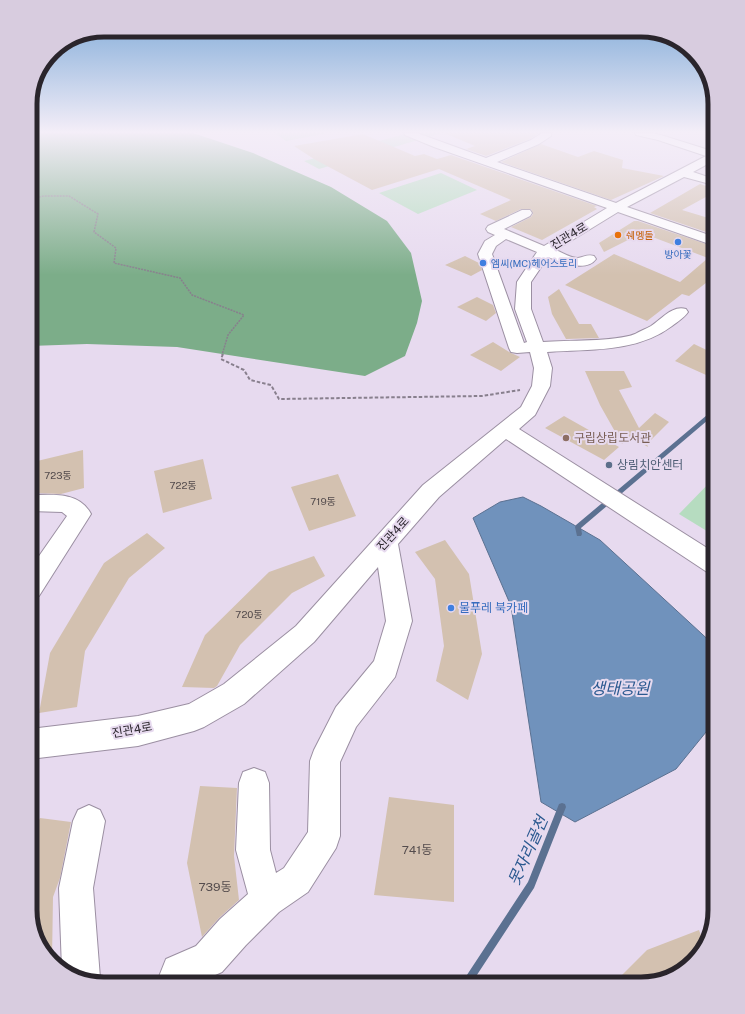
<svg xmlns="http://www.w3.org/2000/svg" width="745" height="1014" font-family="'Public Sans','Noto Sans KR',sans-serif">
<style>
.green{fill:#b6dcc0}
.forest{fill:#7cad89}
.water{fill:#7092bc;stroke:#5b7191}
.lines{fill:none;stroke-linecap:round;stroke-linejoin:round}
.stream{fill:#5b7191;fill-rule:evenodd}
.building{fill:#d3c1b0}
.minor-casing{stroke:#9b8fa2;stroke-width:2}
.path-far1{stroke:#887f8d;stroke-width:1.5;stroke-dasharray:2 1;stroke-linecap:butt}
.path{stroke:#887f8d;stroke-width:2;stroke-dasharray:3.5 2;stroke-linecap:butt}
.minor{fill:#fff;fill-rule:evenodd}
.food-dot{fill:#e8710a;stroke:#e7daef;stroke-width:1.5}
.shop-dot{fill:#3f7fe0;stroke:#e7daef;stroke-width:1.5}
.education-dot{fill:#8d6e63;stroke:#e7daef;stroke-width:1.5}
.service-dot{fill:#5c6f8a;stroke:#e7daef;stroke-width:1.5}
.labels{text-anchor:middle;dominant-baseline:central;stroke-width:4;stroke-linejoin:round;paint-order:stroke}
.far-food-label{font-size:10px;fill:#c56008;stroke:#e7daef;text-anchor:start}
.far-shop-label{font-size:10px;fill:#366cbe;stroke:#e7daef}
.number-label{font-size:10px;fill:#544c4d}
.street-label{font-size:12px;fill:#2a252c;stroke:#e7daef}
.education-label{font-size:12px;fill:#785e54;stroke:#e7daef;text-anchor:start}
.service-label{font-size:12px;fill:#4e5e75;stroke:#e7daef;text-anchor:start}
.shop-label{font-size:12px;fill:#366cbe;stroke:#e7daef;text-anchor:start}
.near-number-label{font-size:12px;fill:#544c4d}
.near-water-label{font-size:16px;font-style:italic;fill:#2b5990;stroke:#e7daef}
.rim{fill:none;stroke:#2a252c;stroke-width:5}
</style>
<rect width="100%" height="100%" fill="#e7daef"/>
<path class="green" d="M275,133h53l-42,8z
M409,133h33l-123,36 -15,-8z
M441,173l36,17 -59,24 -39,-21z
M715,477v59l-36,-22z"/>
<path class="forest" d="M30,133h163l60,20 78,34 56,34 24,32 11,48 -5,22 -12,33 -40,20 -188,-29 -90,-3 -57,2z"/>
<path class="water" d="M523,497l18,9 59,34 115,106v75l-39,48 -101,53 -34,-20 -30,-196 -38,-88 27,-16z"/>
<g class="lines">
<path class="stream" d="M715,409v5l-134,114 1,6 -1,2h-4l-2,-9 1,-2 137,-115z
M562,803l3,1 1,3 -32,81 -63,96h-10l67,-102 31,-78z"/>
</g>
<path class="building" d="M444,133h95l-9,6 -44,17 -20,-7 9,-3z
M363,134l52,22 9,-2 13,5 14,-4 146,51 -3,1 3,2 -55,31 -31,-13 20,-10 2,-3 -2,-5h-10l-25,12 -16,-7 31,-14 -72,-31 -67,21 -58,-31 -20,-13z
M541,144l37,13 16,-6 29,9 -1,8 42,8 -53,24 -110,-38z
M700,184l15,5v3l-33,18 33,10v15l-65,-22z
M634,221h4l77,26v29l-26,20 -7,-2 -35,27 -82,-36 49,-31 66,28 28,-24 -66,-25 -38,19 -5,-9z
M465,256l14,7 3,7 -11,6 -26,-11z
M559,289l20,35h12l8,14 -33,1 -14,-25 -4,-17z
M477,297l16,8 3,8 -10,8 -29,-14z
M493,342l18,11 9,4 -19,14 -31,-16z
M694,344l21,10v25l-40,-18z
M585,371h39l8,16 -13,3 20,38 16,-15 14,9 -22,22 1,3 -18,-10 -8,7 -22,-39z
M564,416l55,31 -15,13 -59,-32z
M83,450l1,38 -23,6 -27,-1 -1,-31z
M203,459l9,40 -49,14 -9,-42z
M338,474l18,42 -47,15 -18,-44z
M147,533l18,15 -36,30 -44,73 -8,56 -38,6 11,-60 54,-90z
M445,540l24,34 13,80 -14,46 -32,-19 8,-35 -9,-67 -20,-27z
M314,556l11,20 -33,17 -52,52 -23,41 -3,2 -32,-1 23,-52 64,-63z
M200,786l37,2 -3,68 5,44 -20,18 -17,19 -15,-74z
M389,797l65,8v97l-80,-7z
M40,818l31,4 -11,56 -7,19 -1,62 -12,-12 -10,-37v-72z
M699,930l6,17 -27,27 -37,10h-28l34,-34z"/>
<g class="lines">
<defs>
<path id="minor" d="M404,133h13l69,25 45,-18 11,-7h9v3l-12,8 -42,18 119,41 90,-47 -48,-16 -22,-5 -1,-2h17l9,2 54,17v8l-22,12 21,7v4l-4,1 -26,-7 -57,30 88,30v9l-97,-34 -62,38c7,3 14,8 22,8 6,-1 10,-4 16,-2l2,3c-10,14 -36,3 -48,-2l-17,25v27l12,33c22,-2 73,0 92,-8 5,-3 11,-5 16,-8 11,-7 21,-21 35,-17l2,3c-4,6 -11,10 -16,14 -36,27 -83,23 -125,26l5,16 -2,18 -15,29 -16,14 196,124v22l-8,-3 -201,-133 -67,58 -41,47 14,77 -17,56 -39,50 -16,35v74l-4,12 -28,44 -29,20 -33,33 -24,27 -27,12h-39l10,-25 30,-13 24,-27 28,-25 -12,-44 3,-67 4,-11 11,-4 11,4 4,11 1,67 6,23 8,-5 24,-36 2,-71 4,-11 22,-43 38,-46 12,-40 -8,-54 -64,75 -70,62 -40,23 -10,4 -56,15 -108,13v-30l108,-13 51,-12 35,-20 72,-58 127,-141 98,-78 11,-21 2,-18 -4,-16 -13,1 -6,-1 -2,-4 -31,-94 7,-13 10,-6 -7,-3 -2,-3 2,-3 34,-16h8l2,3 -2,3 -26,13 40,17 63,-38 -173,-61 -29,-12zM506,239l31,13 -20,30 -2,27 12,33 -3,1 -32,-89 4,-8z
M30,495c22,0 49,-4 61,19l-52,82 -9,3v-30l37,-53 -5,-4 -32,-1z
M89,805l11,5 5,11 -12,67 7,90 -3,5 -30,-9 -5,-5 -3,-81 14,-67 5,-11z"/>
</defs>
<use href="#minor" class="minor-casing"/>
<path class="path-far1" d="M30,199l14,-3h25l29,18 -4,18 22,16 -2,15 66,15 12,17 52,20 -16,20 -6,20"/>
<path class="path" d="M223,354l-2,5 23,11 6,10 21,5 8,14 203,-3 38,-6"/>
<use href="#minor" class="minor"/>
</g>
<linearGradient id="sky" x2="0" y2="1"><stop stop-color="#78a6d6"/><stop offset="0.48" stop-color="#f4eef8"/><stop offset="1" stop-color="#f4eef8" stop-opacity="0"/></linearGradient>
<rect width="745" height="275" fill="url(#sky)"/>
<circle class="food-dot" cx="618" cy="235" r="4"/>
<g class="shop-dot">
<circle cx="678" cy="242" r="4"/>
<circle cx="483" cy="263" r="4"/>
<circle cx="451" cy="608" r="4"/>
</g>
<circle class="education-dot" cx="566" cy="438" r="4"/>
<circle class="service-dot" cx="609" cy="465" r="4"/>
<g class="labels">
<g class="far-food-label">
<text x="626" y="235">쉐멩돌</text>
</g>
<g class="far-shop-label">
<text x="678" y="254">방아꽃</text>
<text x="491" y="263" text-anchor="start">엠씨(MC)헤어스토리</text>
</g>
<g class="number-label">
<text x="58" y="475">723동</text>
<text x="183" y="485">722동</text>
<text x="323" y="501">719동</text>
<text x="249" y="614">720동</text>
</g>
<g class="street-label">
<text transform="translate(569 236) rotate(-31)">진관4로</text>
<text transform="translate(393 534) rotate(-48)">진관4로</text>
<text transform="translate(132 730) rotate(-10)">진관4로</text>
</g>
<g class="education-label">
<text x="574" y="438">구립상립도서관</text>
</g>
<g class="service-label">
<text x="617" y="465">상림치안센터</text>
</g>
<g class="shop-label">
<text x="459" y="608">물푸레 북카페</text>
</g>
<g class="near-number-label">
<text x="417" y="850">741동</text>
<text x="215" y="887">739동</text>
</g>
<g class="near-water-label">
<text x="620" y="688">생태공원</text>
<text transform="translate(528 851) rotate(-66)">못자리골천</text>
</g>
</g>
<path d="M0 0H745V1014H0ZM104 37H641A67 67 0 0 1 708 104V910A67 67 0 0 1 641 977H104A67 67 0 0 1 37 910V104A67 67 0 0 1 104 37Z" fill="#d8ccdf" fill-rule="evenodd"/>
<path class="rim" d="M104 37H641A67 67 0 0 1 708 104V910A67 67 0 0 1 641 977H104A67 67 0 0 1 37 910V104A67 67 0 0 1 104 37Z"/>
</svg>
